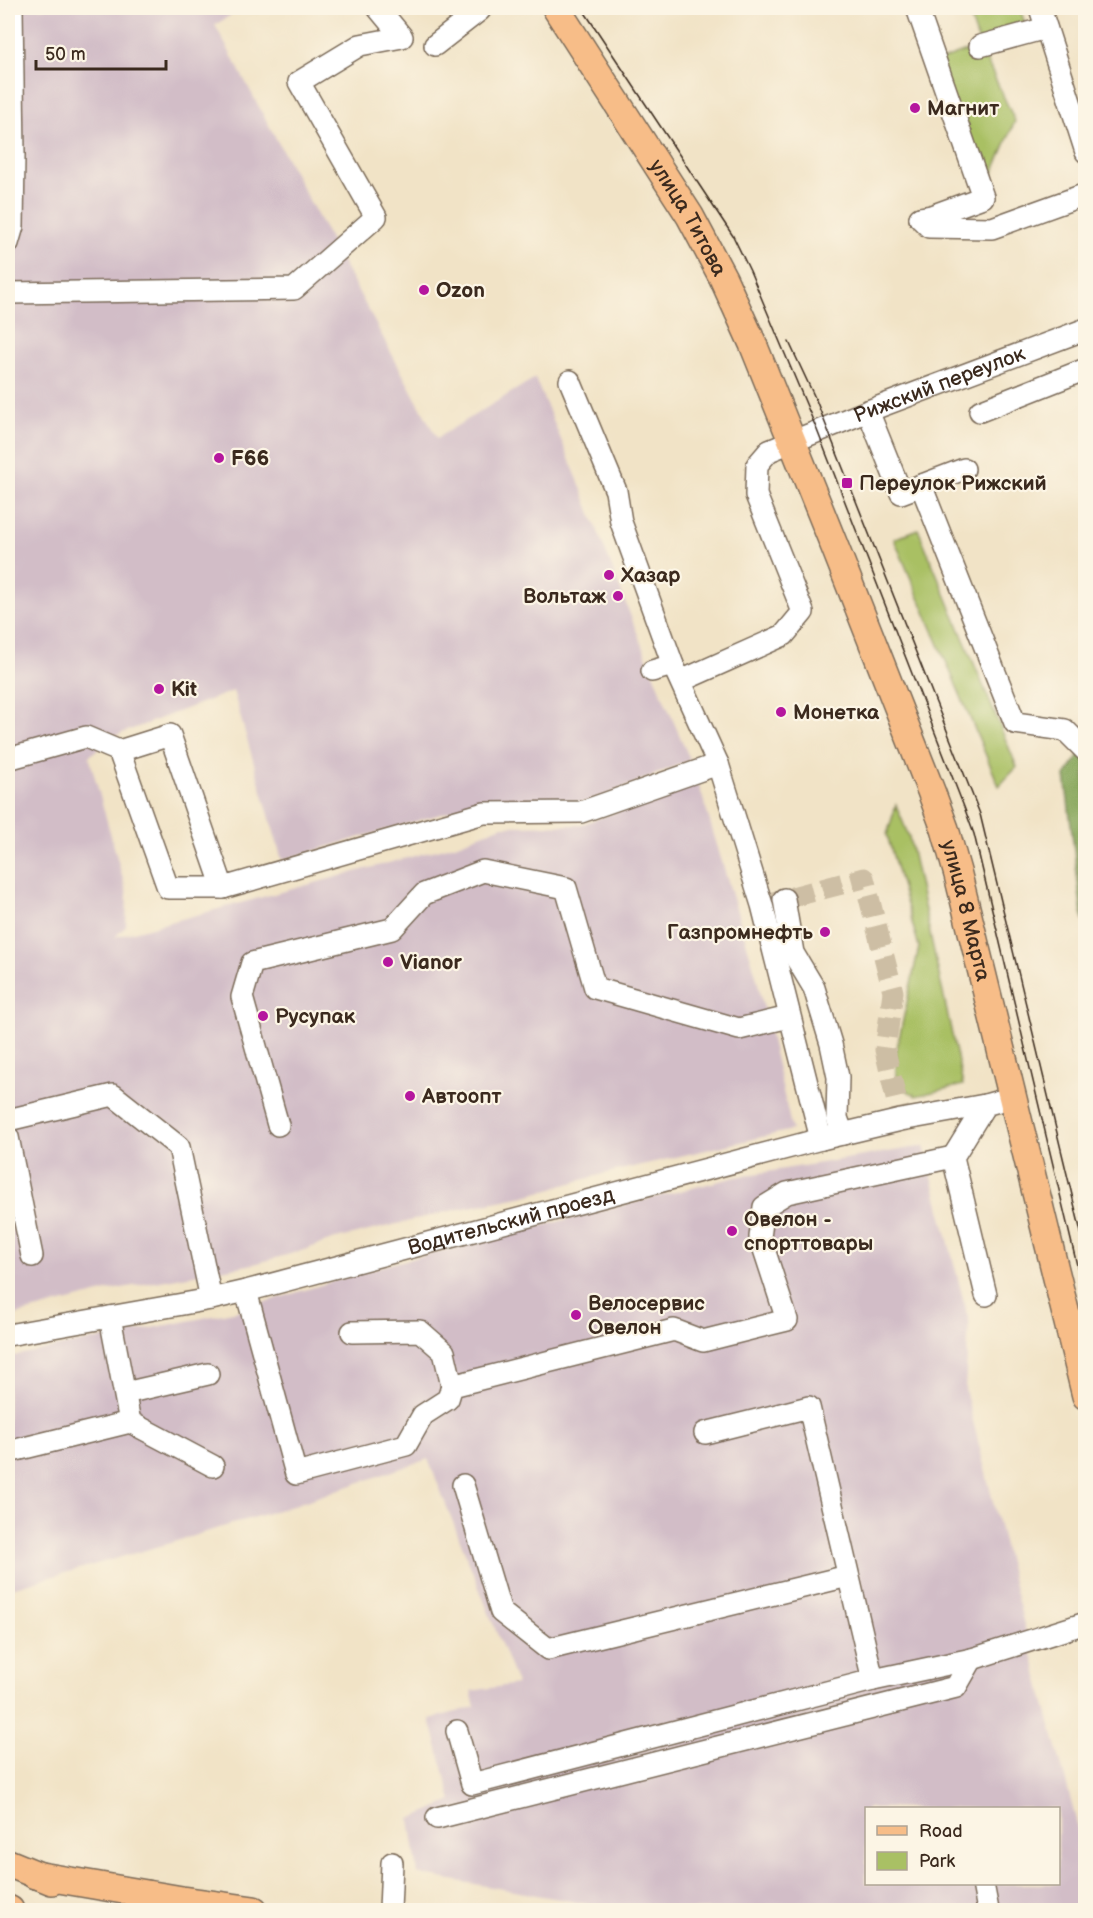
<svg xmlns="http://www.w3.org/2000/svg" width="1093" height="1918" font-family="'Balsamiq Sans',sans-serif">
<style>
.industrial{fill:#d2bdc7;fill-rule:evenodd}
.green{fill:#a9c064;stroke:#727541;stroke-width:1.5}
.forest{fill:#86a65a;stroke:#60683c;stroke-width:1.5}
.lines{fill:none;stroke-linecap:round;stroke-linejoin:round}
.minor-tunnel{stroke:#cdbea4;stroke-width:21;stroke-dasharray:21 10;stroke-linecap:butt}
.minor-casing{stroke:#7b6b59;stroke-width:24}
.major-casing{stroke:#7b6b59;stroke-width:30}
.minor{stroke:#fff;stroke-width:21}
.major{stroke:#f7bd88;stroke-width:27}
.tram{stroke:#3b2a1e;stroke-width:1.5}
.poi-dot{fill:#b5179e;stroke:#fcf5e5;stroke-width:2}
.labels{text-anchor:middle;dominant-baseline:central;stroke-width:4.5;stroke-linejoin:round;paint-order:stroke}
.poi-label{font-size:21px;font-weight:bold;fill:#3b2a1e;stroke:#fcf5e5;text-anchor:start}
.street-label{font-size:21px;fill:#3b2a1e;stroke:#fcf5e5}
</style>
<rect width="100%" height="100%" fill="#fcf5e5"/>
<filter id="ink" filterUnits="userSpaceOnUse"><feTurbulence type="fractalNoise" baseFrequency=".0167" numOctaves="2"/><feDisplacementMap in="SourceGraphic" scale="12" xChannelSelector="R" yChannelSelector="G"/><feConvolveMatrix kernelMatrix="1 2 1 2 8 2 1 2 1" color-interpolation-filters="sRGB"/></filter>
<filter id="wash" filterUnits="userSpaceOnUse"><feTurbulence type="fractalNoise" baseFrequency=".008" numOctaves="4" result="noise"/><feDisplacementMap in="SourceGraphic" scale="24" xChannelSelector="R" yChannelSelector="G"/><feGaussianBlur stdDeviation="1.35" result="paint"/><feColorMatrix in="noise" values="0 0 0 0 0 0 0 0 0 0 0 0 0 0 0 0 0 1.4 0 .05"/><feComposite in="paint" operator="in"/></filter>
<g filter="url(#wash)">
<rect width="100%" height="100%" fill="#f1e3c6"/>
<path class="industrial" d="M8,8h234l-27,17 222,413 98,-60 43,102 74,191 38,89 -89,37 -17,5h-102l-200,58 -49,-169 -119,45 -25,20 38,138 -1,32 -11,11 340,-92 47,-19 78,-1 118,-43 58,193 36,155 -189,44 -78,22 -71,14 -122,30 -31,11 -47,13 -143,26 -103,27z
M924,1146l45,176 -4,67 52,209 68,256v56h-464l-203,-36 -8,-55 42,-18 -22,-82 45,-12 -4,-16 46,-7 -89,-225 -140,48 -121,37 -159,45v-232l225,-45 153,-47 350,-88zM866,1808h192v76h-192z"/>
<path class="green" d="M967,8h53l5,16 -45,22 35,75 -32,76 -47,-135 44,-16z
M918,529l99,238 -18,19 -105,-247z
M896,805l13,32 54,248 -47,11c-21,-11 -21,-21 -20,-44l23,-105 -32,-112z"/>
<path class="forest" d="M1085,748v175l-3,-7 -17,-140z"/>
</g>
<g filter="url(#ink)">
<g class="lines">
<path class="minor-tunnel" d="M762,905l102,-27 29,114 -8,58 16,70"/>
<defs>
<g id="minor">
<path d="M917,8l66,189 -52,19 -11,2"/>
<path d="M1040,8l46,144"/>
<path d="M435,45l45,-35"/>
<path d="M980,46l66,-18"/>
<path d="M920,218l9,9 63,1 94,-34"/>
<path d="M8,243l5,-17 1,-71 -2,-147"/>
<path d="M8,293l286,-4 82,-72 -77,-135 61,-37 42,-8 -24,-29"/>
<path d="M570,381l46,110 5,31 52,143 45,99 44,141 59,234"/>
<path d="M868,411l33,82 63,-24"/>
<path d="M980,411l106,-42"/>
<path d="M921,485l94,238 50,7 21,21"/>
<path d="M652,671l21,-6"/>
<path id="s1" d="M681,681l103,-46 19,-23 -47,-117 1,-30 12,-14 99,-40 218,-82"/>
<path d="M119,751l49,137h55"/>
<path d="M8,759l78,-22 33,14 51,-16 53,153 261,-75 97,-1 137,-48"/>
<path d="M784,899l9,54 21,35 17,56 7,33 -1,41 6,16"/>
<path d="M985,1105l-32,52 33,138"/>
<path d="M8,1120l105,-25 66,52 32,152"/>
<path d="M278,1125l-36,-128 10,-34 140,-34 32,-35 59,-23 83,17 29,100 144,41 50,-12"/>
<path d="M8,1137l24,119"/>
<path d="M246,1291l50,183 110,-29 17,-30 25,-16 4,-13 222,-56 29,11 84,-21 -27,-83 4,-30 23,-14 166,-36"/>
<path d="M110,1317l20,105 83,44"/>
<path d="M352,1332l68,-1 24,21 8,34"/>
<path id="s2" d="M8,1335l203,-36 35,-8 575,-152 80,-19 84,-15 28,-8"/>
<path d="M125,1393l83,-19"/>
<path d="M705,1433l104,-26 64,273"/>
<path d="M8,1452l122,-30"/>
<path d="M463,1485l38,127 47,37 300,-73"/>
<path d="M457,1731l15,53 401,-104 99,-21 114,-36"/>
<path d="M437,1818l519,-131 16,-28"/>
<path d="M983,1884l5,26"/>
<path d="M390,1910l2,-47"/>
</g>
<g id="major">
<path id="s3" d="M556,8l134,208 33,62 30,66 83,206 95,241 14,38 13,46 128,521"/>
<path d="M8,1863l44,18"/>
<path d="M35,1875l147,25 72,10"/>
<path d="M8,1909l2,1"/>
</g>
</defs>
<use href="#minor" class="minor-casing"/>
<use href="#major" class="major-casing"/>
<use href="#minor" class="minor"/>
<use href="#major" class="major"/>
<path class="tram" d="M582,8l151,228 17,35 67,159 147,377 10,27 112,469
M789,342l27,58 164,414 106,439"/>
</g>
</g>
<g class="poi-dot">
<circle cx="915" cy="108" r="6"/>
<circle cx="424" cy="290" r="6"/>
<circle cx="219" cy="458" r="6"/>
<rect x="841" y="477" width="12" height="12" rx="3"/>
<circle cx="609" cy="575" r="6"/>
<circle cx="618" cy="596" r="6"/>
<circle cx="159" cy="689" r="6"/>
<circle cx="781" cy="712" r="6"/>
<circle cx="825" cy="932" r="6"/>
<circle cx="388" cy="962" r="6"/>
<circle cx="263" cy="1016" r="6"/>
<circle cx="410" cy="1096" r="6"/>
<circle cx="732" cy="1231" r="6"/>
<circle cx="576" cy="1315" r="6"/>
</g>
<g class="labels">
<g class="poi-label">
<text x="927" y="108">Магнит</text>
<text x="436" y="290">Ozon</text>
<text x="231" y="458">F66</text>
<text x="859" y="483">Переулок Рижский</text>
<text x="621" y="575">Хазар</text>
<text x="606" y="596" text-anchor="end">Вольтаж</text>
<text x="171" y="689">Kit</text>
<text x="793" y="712">Монетка</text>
<text x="813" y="932" text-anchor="end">Газпромнефть</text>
<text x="400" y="962">Vianor</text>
<text x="275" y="1016">Русупак</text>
<text x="422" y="1096">Автоопт</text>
<text x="744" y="1219">Овелон -<tspan x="744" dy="24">спорттовары</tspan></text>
<text x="588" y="1303">Велосервис<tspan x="588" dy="24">Овелон</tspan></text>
</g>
<g class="street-label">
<text stroke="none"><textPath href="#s3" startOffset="248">улица Титова</textPath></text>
<text stroke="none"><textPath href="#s1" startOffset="500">Рижский переулок</textPath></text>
<text stroke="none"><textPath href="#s3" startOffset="996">улица 8 Марта</textPath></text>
<text stroke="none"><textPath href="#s2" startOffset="516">Водительский проезд</textPath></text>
</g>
</g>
<rect width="1093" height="1918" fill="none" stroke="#fcf5e5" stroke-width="30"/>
<rect x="865" y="1807" width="195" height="78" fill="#fcf5e5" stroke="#afa495" stroke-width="1.5"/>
<rect x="877" y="1826" width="30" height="9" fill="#f7bd88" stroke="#afa495" stroke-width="1.5"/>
<text x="919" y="1837" font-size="18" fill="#3b2a1e">Road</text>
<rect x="877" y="1852" width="30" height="18" fill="#a9c064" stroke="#afa495" stroke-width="1.5"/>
<text x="919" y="1867" font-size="18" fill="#3b2a1e">Park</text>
<path d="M36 60v9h130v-9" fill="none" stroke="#3b2a1e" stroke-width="3"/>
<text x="45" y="60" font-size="18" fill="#3b2a1e" stroke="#fcf5e5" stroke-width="4.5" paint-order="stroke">50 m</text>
</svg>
